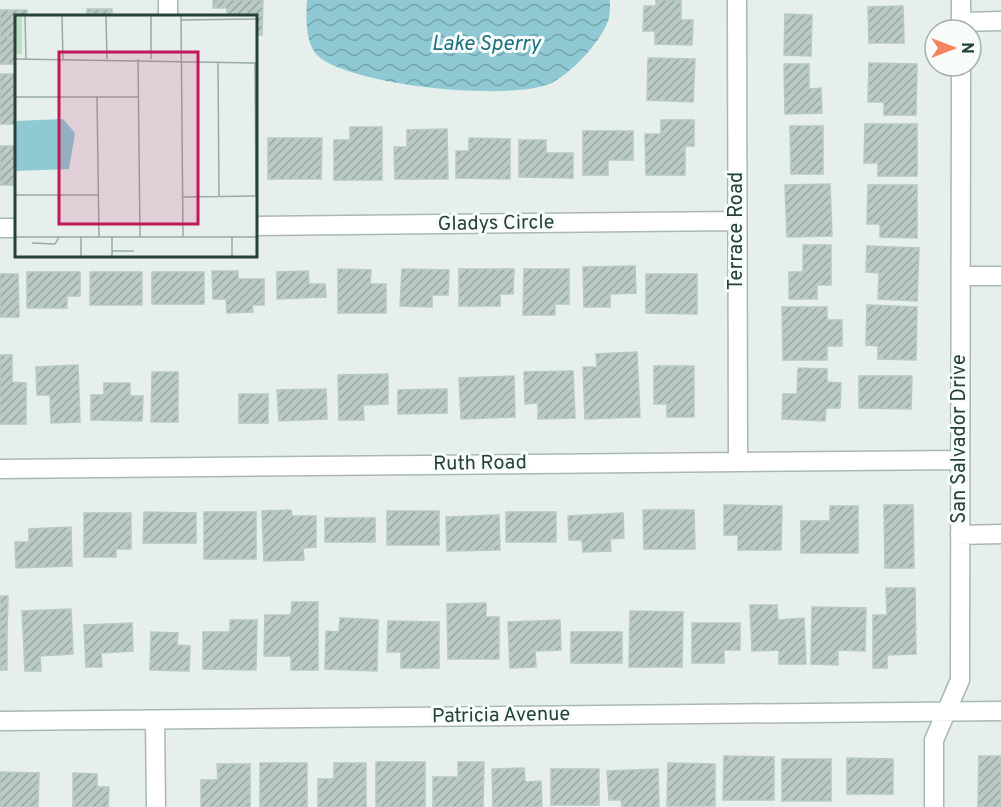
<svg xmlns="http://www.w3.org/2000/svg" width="1001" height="807" font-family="Overpass,sans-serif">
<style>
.water{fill:url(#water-waves)}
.building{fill:url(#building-hatch);stroke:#b8c9c2;stroke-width:1.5}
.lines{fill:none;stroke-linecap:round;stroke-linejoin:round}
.street-casing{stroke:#a8b8b2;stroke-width:21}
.street{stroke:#fff;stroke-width:18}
.labels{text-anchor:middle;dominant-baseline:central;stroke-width:6;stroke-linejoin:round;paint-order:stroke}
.street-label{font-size:20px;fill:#24423a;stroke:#f7fbf9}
.water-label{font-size:21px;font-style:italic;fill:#1c6f80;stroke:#f7fbf9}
.inset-road{fill:none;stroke:#98aaa4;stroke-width:1.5}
.view{fill:#c2185b;fill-opacity:0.15;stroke:#c2185b;stroke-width:3}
.inset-edge{fill:none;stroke:#24423a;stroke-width:3}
</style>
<defs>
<pattern id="water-waves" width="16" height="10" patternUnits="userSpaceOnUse" patternTransform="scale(1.5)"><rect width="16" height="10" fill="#8ec9d4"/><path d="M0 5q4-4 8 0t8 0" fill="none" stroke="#74a5ad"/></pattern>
<pattern id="building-hatch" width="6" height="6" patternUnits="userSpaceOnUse" patternTransform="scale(1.5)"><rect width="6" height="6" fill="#bbcac4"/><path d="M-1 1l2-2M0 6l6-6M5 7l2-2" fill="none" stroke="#98a6a0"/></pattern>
</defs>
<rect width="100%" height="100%" fill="#e6efeb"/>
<path class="water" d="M307,0h303c0,6 0,13 -1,18 -6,22 -40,58 -60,66 -41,17 -197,2 -231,-28 -13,-12 -12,-39 -11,-56z"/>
<path class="building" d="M213,0h50l-1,35h-7v-19h-28v-8h-14z
M656,0h25v20h12l-1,25 -37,-1v-13h-12l1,-25h12z
M903,6l1,37h-35l-1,-36z
M87,9h25v7h-25z
M0,10h27v6h-11v21h-16z
M785,14l27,1 -1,41 -27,-1z
M0,37h16v27h-16z
M648,58l47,1 -2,43 -46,-2z
M869,63l48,1 -1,51h-32v-13h-16z
M784,64h25v25l12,-1 1,25 -37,1z
M0,74h16v50h-16z
M661,120h33v26h-9v29h-39l-1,-41h16z
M865,124h52v52h-39v-13h-14z
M790,126h33v48h-32z
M350,127h32v53h-48v-40h16z
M447,129l1,50h-53l-1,-32h13v-17z
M583,131h50v29h-25v15h-25z
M268,138h54l-1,41h-53z
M469,138l41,1v40l-54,-1v-27h13z
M519,140h27v13h27v25l-54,-1z
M0,146h16v39h-16z
M830,184l2,52 -45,1 -2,-52z
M868,185h49v53l-37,-1v-13h-13z
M803,245h28v40h-14v14h-28v-27h14z
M867,246l52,2 -2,53 -39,-2 1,-26 -13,-1z
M635,266l1,27 -26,1v13h-26l-1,-40z
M338,269l33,1 -1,14h16v29h-48z
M402,269l47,1 -1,25h-16v12l-32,-1z
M459,269h55l-1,25h-13v12h-41z
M524,269h45v35h-14v11h-32z
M212,271h26v8h26v26h-12l1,7 -26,1 -1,-14h-13z
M308,271l1,13h16l1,13 -49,2v-27z
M27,272h53v24h-13v12h-40z
M90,272h52v33h-52z
M152,272h52v32h-52z
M0,274h18l1,43h-19z
M646,274h51v40l-51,-1z
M867,305l50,2 -1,53 -38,-1v-13l-12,-1z
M782,307h45v13h15v26h-15v14h-44z
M637,352l3,65 -55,2 -2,-52h14l-1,-13z
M0,355h12v27l14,1v41h-26z
M78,365l2,57 -29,1 -1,-28h-13l-1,-28z
M654,366h40v51h-27v-13h-13z
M798,368l29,1v13l14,1 -1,25h-14l-1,13 -43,-2 1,-25h14z
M573,371l2,47 -37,1v-16l-13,1 -1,-32z
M152,372h26v50h-27z
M388,374v30l-25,1 1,15h-25l-1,-45z
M514,376l1,41 -54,2 -2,-41z
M859,376h53l-1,33 -52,-1z
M104,383h26v13h13l-1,25 -51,-1v-25h13z
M326,389l1,30 -48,2 -2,-31z
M447,389v24l-49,1v-24z
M239,394h29v29h-29z
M724,505l58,1 -1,44h-43v-15h-14z
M884,505h29l1,63h-29z
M830,506h28v47h-57v-32h29z
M291,510l1,6h24v31l-13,1 1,12 -40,1 -2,-50z
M643,510h51l1,39h-51z
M387,511h52v34h-52z
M144,512l52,1v30h-53z
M204,512h52v47h-52z
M506,512h50v30h-50z
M84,513h47v36h-15v8h-32z
M623,513l1,25 -14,1 1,12 -28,1 -1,-12h-13l-1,-24z
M499,515l1,35 -53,1 -1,-34z
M325,518h50v24h-50z
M71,527l1,39 -56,2 -1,-26h14v-13z
M886,588h29l1,66 -29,1v13h-14v-53h14z
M0,596h8l-1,37h-7z
M292,602h26v68h-27v-14h-27l1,-41h26z
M486,603v14h13v42h-51l-1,-55z
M750,605h27l1,15 26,-2 2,46h-27v-14l-27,1z
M812,607l54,1 -1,43 -27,-1v15l-27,-1z
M71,609l2,45 -33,2 1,15h-16l-3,-60z
M630,611l53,1 -1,55h-53z
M340,618l38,2 -1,51 -52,-2 1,-38 13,1z
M230,620h27l-1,50 -53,-1v-37h27z
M560,620l1,30 -26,1 1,16 -26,1 -2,-46z
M388,621l51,1v46h-38v-16h-14z
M132,623l1,28 -32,2 1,14h-16l-2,-42z
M692,623h48v27h-16v13h-32z
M151,632l27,1 -1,12 13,1 -1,25 -39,-1z
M571,632h51v31h-51z
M0,633h7v37h-7z
M724,756l50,1v43h-51z
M979,756h22v51h-23z
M847,758l46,1v35h-46z
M782,759h49v42h-49z
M376,762h49v45h-49z
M458,762h26l-1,45h-50v-30h25z
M260,763h47v44h-47z
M334,763h32v44h-48v-28h16z
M668,763l47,1v42h-48z
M217,764h33v43h-49v-27h17z
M524,768l1,14 16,-1 1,26h-49l-1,-38z
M551,769h48v36h-48z
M658,769l1,38h-37l-1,-7h-12l-2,-29z
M0,772l39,1 -1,34h-38z
M73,773l24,1v13h12l-1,20h-35z"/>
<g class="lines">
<defs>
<path id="street" d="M737,0l1,461
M168,16v-16
M961,22l40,-1
M961,30v-30
M255,226l481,-5
M0,228h16
M962,276h39
M0,469l960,-9
M960,535l41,-1
M155,720l1,87
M0,721l1001,-10
M934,807v-67l26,-60 1,-614"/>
</defs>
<use href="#street" class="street-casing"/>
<use href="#street" class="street"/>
</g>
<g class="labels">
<g class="street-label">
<text transform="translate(496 224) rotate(-1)">Gladys Circle</text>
<text transform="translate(737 231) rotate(-90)">Terrace Road</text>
<text transform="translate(960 439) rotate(-90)">San Salvador Drive</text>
<text transform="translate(480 464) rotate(-1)">Ruth Road</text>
<text transform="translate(501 716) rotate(-1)">Patricia Avenue</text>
</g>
<g class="water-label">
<text x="486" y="44">Lake Sperry</text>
</g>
</g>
<g transform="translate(15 15)">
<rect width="242" height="242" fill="#e6efeb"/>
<path d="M0,1h7v38h-7z" fill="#bfe0c8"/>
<path d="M48,104l12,14 -6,36 -54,2v-50z" fill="#8ec9d4"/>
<path class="inset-road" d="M10,1l1,43M47,1l1,43M91,1l1,43M136,1v43M166,1l2,221M166,5l76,-1M0,44l242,4M123,44l2,178M203,48l1,134M240,48l1,133M0,82h123M82,82l2,140M0,180h83M168,182l74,-1M0,222h242M66,222v19M217,222v19M17,228l23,1 4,-7M97,236h22M97,241v-19"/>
<path class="view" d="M44,37h139v172h-139z"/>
<rect width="242" height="242" class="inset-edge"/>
</g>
<g transform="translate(953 48) rotate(90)"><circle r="28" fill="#f7fbf9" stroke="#a3b1ad" stroke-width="1.5"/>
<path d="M0-4.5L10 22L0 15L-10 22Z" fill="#f4845f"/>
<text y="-9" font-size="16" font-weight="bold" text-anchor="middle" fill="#24423a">N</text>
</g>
</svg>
